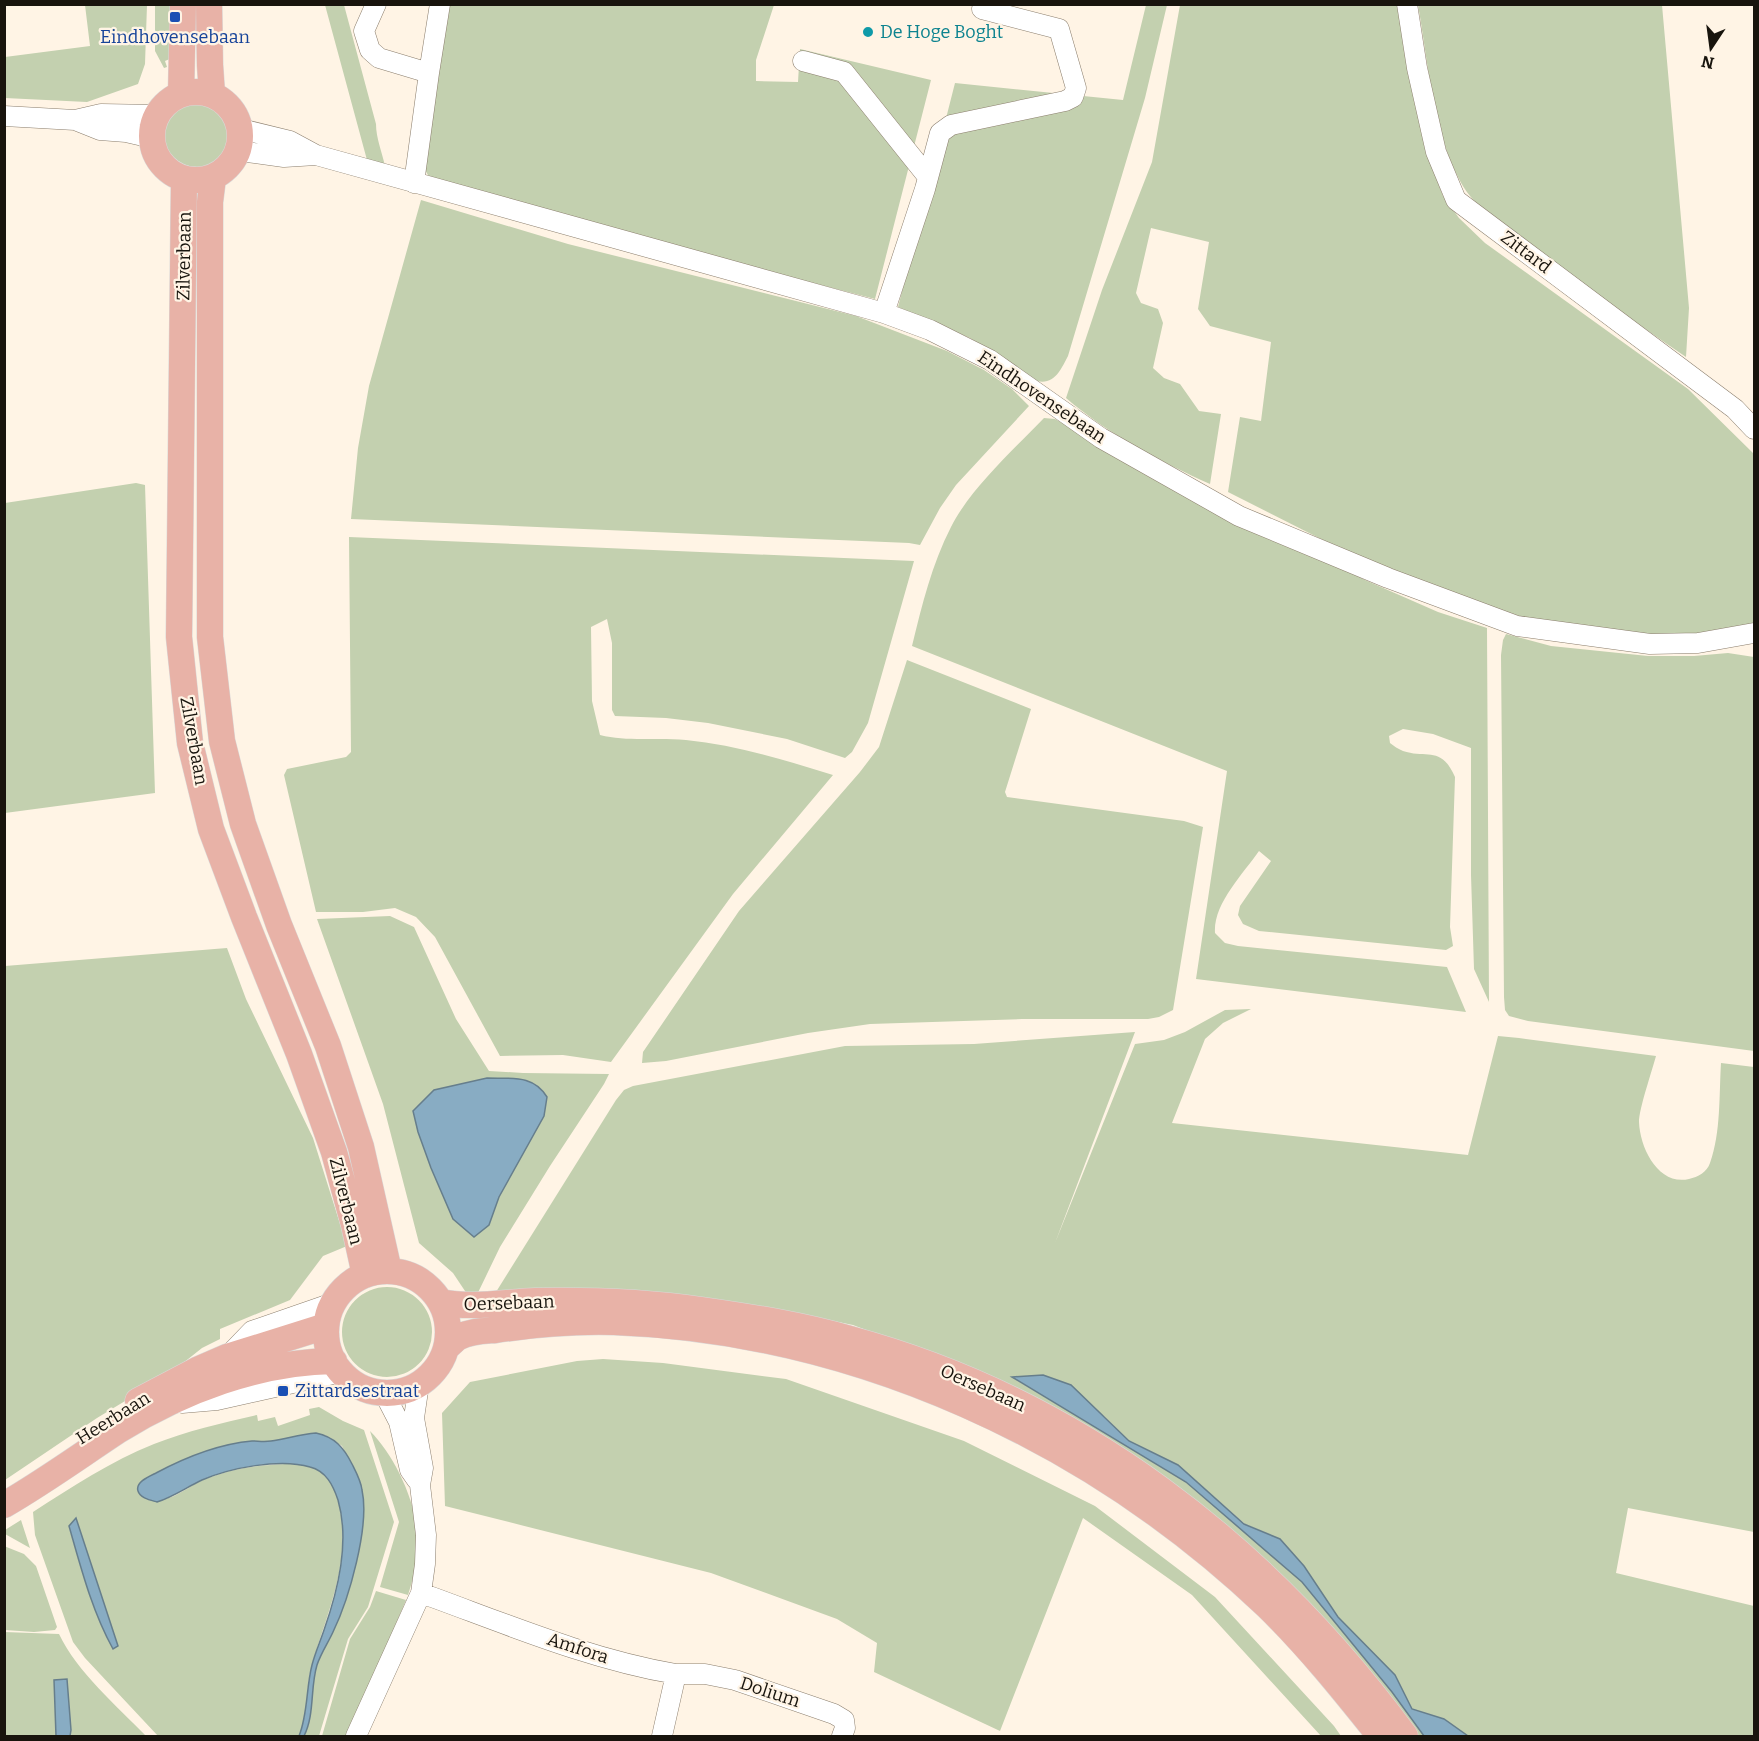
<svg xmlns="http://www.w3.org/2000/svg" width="1759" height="1741" font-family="Bitter,serif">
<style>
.green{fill:#c3d0af;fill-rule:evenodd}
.water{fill:#88acc3;stroke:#667e8c;stroke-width:1.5}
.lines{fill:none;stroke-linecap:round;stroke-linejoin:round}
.minor-casing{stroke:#8b7e6d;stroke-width:21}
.major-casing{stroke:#dad9d8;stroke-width:27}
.minor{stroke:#fff;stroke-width:20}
.major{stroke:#e8b2a7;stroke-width:26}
.transit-dot{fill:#1a4fb4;stroke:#fff4e5;stroke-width:2}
.culture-dot{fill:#0f9aa8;stroke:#fff4e5;stroke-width:2}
.labels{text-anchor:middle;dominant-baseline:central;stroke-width:4.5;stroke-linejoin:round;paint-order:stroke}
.culture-label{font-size:18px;fill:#0d838f;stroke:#fff4e5;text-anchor:start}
.transit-label{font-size:18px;fill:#164399;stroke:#fff4e5}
.street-label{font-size:18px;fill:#18140d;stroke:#fff4e5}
</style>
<rect width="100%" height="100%" fill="#fff4e5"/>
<path class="green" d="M85,5h62l-2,59 -7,20 -51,18 -82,-4v-41l85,-11z
M155,5h17v53l-7,3 2,6 -3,1 -9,-17z
M325,5h19l32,119c0,14 6,28 9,42l-18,-6z
M447,5h327l-18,55v21l42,1 2,-33 131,31 -56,219 -331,-86 -115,-36 -5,-9z
M1146,5h21l-22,93 -77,258c-7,13 -13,29 -31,25l-67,-43 -72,-31 57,-224 168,17z
M1180,5h221l31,162 11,29 16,22 26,25 203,146 66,65v176l-87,9 -148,-17 -105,-36 -186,-94 12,-75 21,4 10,-79 -61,-16 -12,-17 11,-67 -58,-14 -15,65 5,10 17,6 5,14 -10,45 11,10 16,6 19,27 22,3 -11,70c-51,-23 -102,-50 -144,-86l36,-108 50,-128z
M1418,5h244l27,303 -3,49c-55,-38 -110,-75 -163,-117 -24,-18 -52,-35 -65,-63 -26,-50 -30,-117 -40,-172z
M164 134a33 33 0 1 1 66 0a33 33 0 1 1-66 0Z
M421,200l147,44 288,72 91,35 37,19 28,19 17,17 -73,79 -16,23 -20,37 -11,-2 -558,-24 7,-71 11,-62z
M1044,418l11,1 102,58 107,47 101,56 73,32 49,16 2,374 -15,-33 -3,-94v-127l-38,-14 -30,-5 -14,7 1,7c4,3 8,6 13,8 24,8 38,-6 52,26l-5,150 3,19 -7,4 -187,-19 -16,-7 -5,-9 2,-9 31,-45 -12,-10c-16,23 -46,53 -44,82l10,10 13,3 209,21 19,45 -270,-33 31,-208 -315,-125c10,-41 20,-82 39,-119 19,-38 63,-78 93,-109z
M136,483l9,2 10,308 -150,20v-310z
M349,537l565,24 -46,162 -16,29 -7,6 -58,-19 -79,-16 -42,-5 -51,-2 -3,-6v-67l-5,-24 -16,8 1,74 8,34c27,7 57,2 86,5 50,5 99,20 147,35l-100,119 -122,168 -48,-7 -63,1 -65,-119 -19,-20 -21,-9 -32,4h-47l-32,-137 3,-6 59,-12 5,-5z
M1506,634l45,12 97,10h46l34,-3 26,4v394l-226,-30 -19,-5 -4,-6 -1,-13 -3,-342 2,-15z
M907,660l124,49 -26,83 2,5 177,24 19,6 -30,183 -14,7 -11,2h-126l-152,5 -62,9 -142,28 -24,2 1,-11 96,-141 121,-139 19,-25z
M390,916l24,11 42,92 33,52 34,2 86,1 -5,10 -54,82 -50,81 -27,56 -20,-30 -34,-30 -36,-139 -66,-185z
M227,948l19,51 67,139 34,108 -24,10 -33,44 -70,29v10l-18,9 -34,27 -71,43 -92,62v-514z
M1251,1009l-28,14 -18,16 -33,84 296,32 30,-119 21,2 137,18c-4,15 -17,53 -17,66 1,27 20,64 50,57 9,-2 18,-7 21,-16 11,-31 9,-67 11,-100l33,4v465l-126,-24 -12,65 138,33v130h-286l-24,-17 -32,-10 -17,-34 -57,-58 -34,-51 -24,-27 -35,-15 -67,-59 -49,-24 -25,-25 -91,-38 173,104 116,100 90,110 32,44h-12l-410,-354 -149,-57 -105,-21 -252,-12 120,-192 8,-10 9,-4 212,-40 129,-2 161,-12 -80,211 80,-199 29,-4 21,-8 40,-22z
M342 1332a45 45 0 1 1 90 0a45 45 0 1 1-90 0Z
M603,1359l60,4 123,16 178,62 131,65 120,91 119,129 7,10h-20l-129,-141 -109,-77 -83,213 -126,-59 3,-29 -40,-24 -126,-46 -266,-67 -3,-93 28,-31 107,-21z
M319,1407l24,14 21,9 30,92 -26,85 -20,32 -29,97h-15l6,-19 3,-37 4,-16 5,-14 11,-18 16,-44 13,-99 -20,-43 -17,-11 -58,7 -14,-1 -43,9 -73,40 4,6c7,1 16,3 23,3 11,-1 29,-15 41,-20 21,-8 43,-13 66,-14 15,-1 36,-3 49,6 9,5 14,17 17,26 17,57 -8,111 -24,164 -8,25 -4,52 -14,75h-141l-73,-78 -12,-16 -38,-107 -2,-23c39,-25 78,-51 121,-68 33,-13 68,-21 103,-29l1,6 17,-4 3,9 32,-11 -1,-6zM76,1518l42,128 -5,3c-21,-38 -32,-81 -44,-122z
M370,1431c26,26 49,76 48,114 0,17 -5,34 -10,50l-28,-8 19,-65z
M21,1520l9,28 -25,-14v-4z
M4,1546l20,8 12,12 21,61 -2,3 -21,2 -29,-2z
M376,1591l30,9 -57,136h-27l28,-97 20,-32z
M4,1632l55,2c18,38 58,72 87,102h-76l1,-6 -5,-51 -12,1 2,56h-51z"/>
<path class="water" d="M487,1078c24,1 46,-4 60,19l-3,19 -45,81 -10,28 -15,12 -21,-18 -22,-51 -13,-36 -5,-21 21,-21z
M1043,1375l28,10 58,56 49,24 66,59 36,15 24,27 34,51 57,58 17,34 32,10 24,17h-44l-32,-44 -90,-110 -116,-100 -174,-105z
M316,1433c19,4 28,15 36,31 4,8 9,17 10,26 8,36 -13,109 -29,142 -5,11 -12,21 -16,33 -7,23 -2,49 -13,71h-5c9,-22 7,-48 13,-71 3,-12 8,-23 12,-35 14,-40 26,-88 14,-130 -5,-15 -12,-29 -28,-33 -30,-9 -80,1 -108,13 -15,7 -29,17 -45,22 -7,-2 -17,-4 -19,-11 -3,-9 12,-15 18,-18 30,-16 62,-29 96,-32 6,0 12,1 19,0 15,-2 29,-7 45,-8z
M76,1518l42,128 -5,3c-21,-38 -32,-81 -44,-123z
M67,1679l4,51 -1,6h-14l-2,-56z"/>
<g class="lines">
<defs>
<path id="minor" d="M376,4l-12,27 6,19 9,8 50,15 -15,110
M1407,4l10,64 19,84 20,48 279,209 19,20
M803,61l41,11 84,105
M429,73l11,-69
M4,116l71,4 26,-6 56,1
M75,120l25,10 26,2 26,6
M241,129l49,12 26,14 568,158 46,17 60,30 111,78 138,78 149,62 129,48 133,18 48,-1 56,-10
M239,151l45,6 32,-2
M884,313l41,-124 15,-56 11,-8 114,-24 8,-4 3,-9 -17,-59 -77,-20
M228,1356l24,-25 81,-28
M384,1393l15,29 11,48 7,10
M182,1403l35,-3 125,-28
M421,1593c83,30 167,66 255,81l-14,62
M676,1674h29l30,6 99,34 10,6 1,8 -3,8
M356,1736l65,-143 4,-29 1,-29 -6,-50 3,-17 -9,-50 5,-34"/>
<path id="major" d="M209,4l1,61 2,29
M152 136a44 44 0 1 1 88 0a44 44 0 1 1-88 0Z
M181,94l2,-90
M213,178l-3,24v435l12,104 21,83 36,101 49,121 33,101 28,124
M184,180l-5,457 11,106 21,86 33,88 55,137 35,98 20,73 11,50
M326 1332a61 61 0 1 1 122 0a61 61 0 1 1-122 0Z
M441,1302c31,7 63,0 94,-1 55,-1 112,1 167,9 49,7 100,15 148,29 229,62 416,208 555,397
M447,1347c4,-3 8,-8 12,-10 12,-6 25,-6 37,-7 39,-6 79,-9 118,-8 244,9 477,117 653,284 41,40 77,85 113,130
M138,1401l59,-31 30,-13 99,-31
M4,1505c40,-23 77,-50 115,-75 63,-39 140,-68 215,-69"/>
</defs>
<use href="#minor" class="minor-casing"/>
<use href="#major" class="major-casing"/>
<use href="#minor" class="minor"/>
<use href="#major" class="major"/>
</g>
<g class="transit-dot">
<rect x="169" y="11" width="12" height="12" rx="3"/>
<rect x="277" y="1385" width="12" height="12" rx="3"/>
</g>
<circle class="culture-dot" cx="868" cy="32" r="6"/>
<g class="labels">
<g class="culture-label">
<text x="880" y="32">De Hoge Boght</text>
</g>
<g class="transit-label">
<text x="175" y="37">Eindhovensebaan</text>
<text x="295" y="1391" text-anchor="start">Zittardsestraat</text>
</g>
<g class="street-label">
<text transform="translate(1526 252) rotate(37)">Zittard</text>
<text transform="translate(184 256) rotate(-89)">Zilverbaan</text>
<text transform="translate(1042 397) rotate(34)">Eindhovensebaan</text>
<text transform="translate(194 741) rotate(80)">Zilverbaan</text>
<text transform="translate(346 1201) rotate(76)">Zilverbaan</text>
<text transform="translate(509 1303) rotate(-2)">Oersebaan</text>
<text transform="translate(983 1388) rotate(24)">Oersebaan</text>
<text transform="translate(113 1418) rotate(-32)">Heerbaan</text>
<text transform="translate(578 1648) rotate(18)">Amfora</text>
<text transform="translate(770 1692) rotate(18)">Dolium</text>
</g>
</g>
<rect width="1759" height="1741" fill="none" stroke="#18140d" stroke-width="12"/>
<g transform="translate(1711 48) rotate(193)" stroke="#fff4e5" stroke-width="4.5" paint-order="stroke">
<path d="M0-4.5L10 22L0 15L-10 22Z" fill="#18140d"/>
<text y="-9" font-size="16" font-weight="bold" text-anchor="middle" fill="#18140d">N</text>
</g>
</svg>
